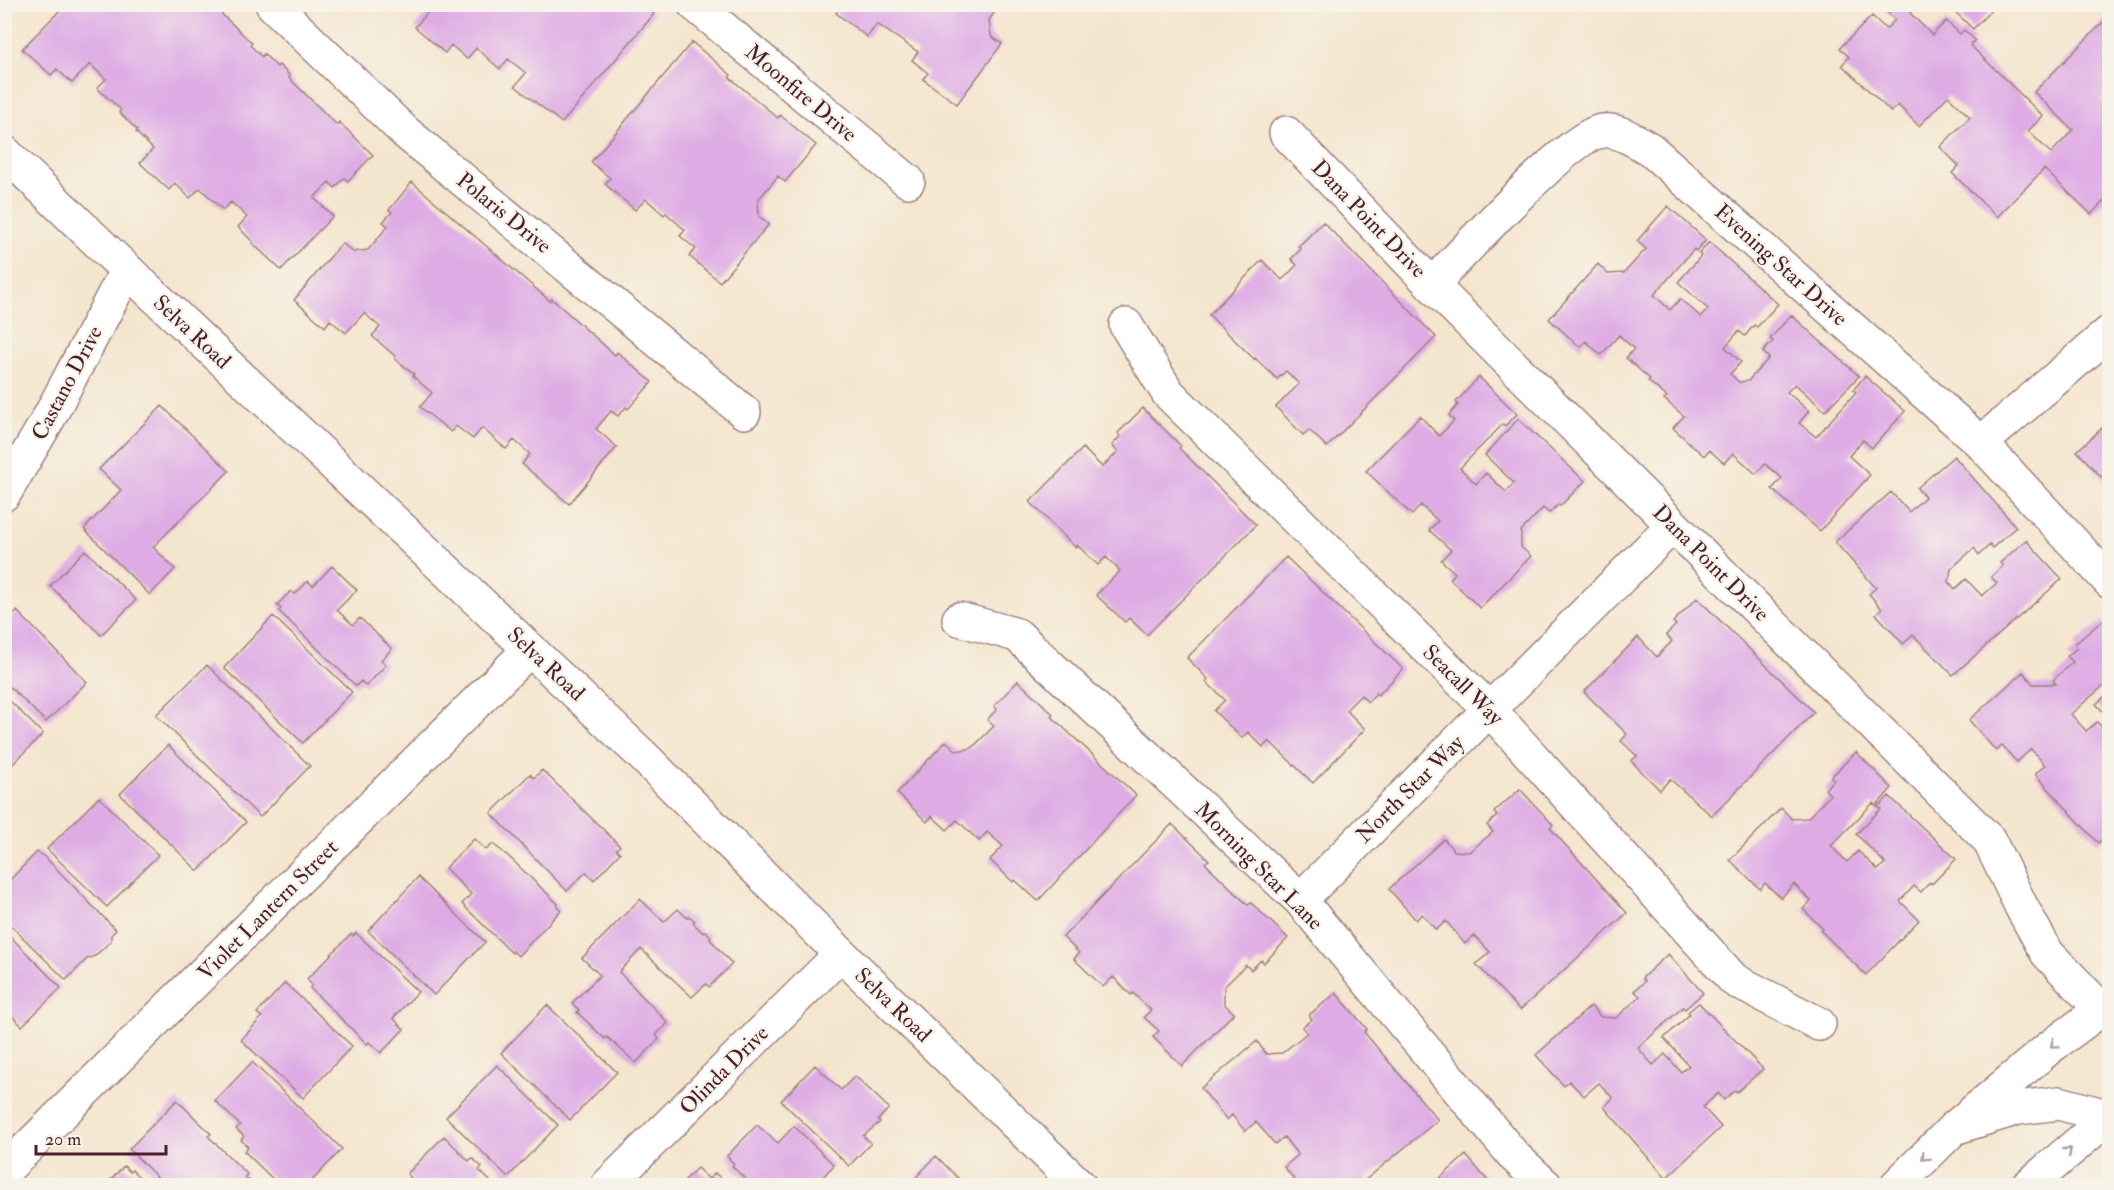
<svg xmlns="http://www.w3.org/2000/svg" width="2114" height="1190" font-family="'IM FELL Double Pica',serif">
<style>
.building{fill:#deabe5}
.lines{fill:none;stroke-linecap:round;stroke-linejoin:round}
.street-casing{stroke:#9f827c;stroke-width:36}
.secondary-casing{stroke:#9f827c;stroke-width:36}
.primary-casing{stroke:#9f827c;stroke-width:36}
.street{stroke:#fff;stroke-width:33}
.secondary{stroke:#fff;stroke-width:33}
.primary{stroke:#fff;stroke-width:33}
.oneway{stroke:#ae9aa0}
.labels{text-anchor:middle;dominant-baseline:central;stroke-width:4.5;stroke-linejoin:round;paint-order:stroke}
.street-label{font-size:22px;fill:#4a1f2b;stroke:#f7f3e8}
</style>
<rect width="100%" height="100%" fill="#f7f3e8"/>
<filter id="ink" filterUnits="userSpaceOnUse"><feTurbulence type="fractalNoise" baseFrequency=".0167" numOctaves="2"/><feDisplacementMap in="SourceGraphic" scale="12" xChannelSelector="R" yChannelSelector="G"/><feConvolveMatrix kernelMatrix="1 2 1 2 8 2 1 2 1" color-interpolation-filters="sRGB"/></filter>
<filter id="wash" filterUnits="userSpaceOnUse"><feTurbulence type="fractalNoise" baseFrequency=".008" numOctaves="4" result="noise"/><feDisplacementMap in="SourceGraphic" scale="24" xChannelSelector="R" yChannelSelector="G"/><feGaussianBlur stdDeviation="1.35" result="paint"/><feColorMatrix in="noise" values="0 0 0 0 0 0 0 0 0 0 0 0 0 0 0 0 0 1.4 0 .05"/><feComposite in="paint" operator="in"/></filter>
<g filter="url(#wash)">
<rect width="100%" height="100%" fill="#f4e5ce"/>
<g id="blocks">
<path class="building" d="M435,4h208l11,10 -92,109 -47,-37 11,-13 -18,-14 -8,10 -24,-21 -9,11 -16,-14 -6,8 -30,-26z
M1879,4h40l-9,9 22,22 14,-14 14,13 4,-4 11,10 -5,5 73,71 -15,15 23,22 22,-23 -39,-38 76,-77v78l-9,8 9,8v86l-19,19 -47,-45 -47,48 -45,-44 7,-7 -19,-19 30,-30 -22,-21 -29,30 -21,-21 -7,7 -49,-47 7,-8 -9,-9 32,-32 14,13 9,-9z
M1947,4h50l-24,25z
M65,5h147l40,38 -2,2 12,12 2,-3 13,13 2,-2 11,11 -1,2 48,47 2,-3 34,33 -25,26 -4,-3 -9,10 -6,-6 -15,16 19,18 -52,54 -29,-27 1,-1 -15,-15 9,-10 -16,-15 -8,8 -23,-22 -10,10 -15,-15 -6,7 -29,-27 13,-14 -17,-17 1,-2 -18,-18 2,-2 -24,-22 9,-9 -16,-15 -18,19 -15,-14 -6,6 -29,-26z
M838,5h162l-11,15 2,16 11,8 -45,60 -34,-25 5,-6 -16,-13 6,-8 -41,-28 -10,13 -31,-24 4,-7z
M692,42l39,33 -2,2 49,41 2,-3 36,30 -31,37 -7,-6 -20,24 1,16 10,8 -49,58 -31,-26 7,-7 -16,-13 5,-6 -19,-17 -2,2 -18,-16 -11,11 -30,-26 5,-6 -19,-16z
M412,182l138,119 2,-2 63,56 2,-3 35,30 -24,27 -2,-2 -8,9 -7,-5 -15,18 21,18 -48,57 -47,-40 8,-10 -16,-14 -8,9 -24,-21 -9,11 -17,-13 -5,6 -31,-25 12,-14 -19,-17 1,-2 -19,-15 1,-2 -24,-21 8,-9 -16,-14 -18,20 -16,-13 -5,7 -31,-27 48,-57 11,9 15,-2 20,-24 -5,-4 9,-10 -3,-2z
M1668,206l38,34 -10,11 -2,-2 -40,46 16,15 10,-11 21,18 7,-8 -30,-27 23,-26 -2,-2 10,-12 69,62 -21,23 -3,-2 -9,11 -6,-5 -14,16 16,15 -11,12 9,8 9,-1 21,-23 -6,-6 10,-11 -3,-2 21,-24 68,61 -34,35 -30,-27 -8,8 22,19 -10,12 17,14 40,-45 -3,-2 12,-14 40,35 -33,37 -9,-8 -14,16 21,19 -50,56 -48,-42 10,-11 -17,-14 -9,10 -23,-21 -9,10 -15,-13 -5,6 -31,-28 11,-12 -20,-17 3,-2 -19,-16 2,-2 -24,-21 8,-9 -15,-14 -18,20 -15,-14 -6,6 -31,-28 49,-55 10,10 16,-1 22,-24 -9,-8z
M1323,222l113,115 -109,110 -18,-17 -6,5 -27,-28 23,-23 -13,-13 -9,8 -22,-21 -1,1 -45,-44 53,-55 20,20 15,-15 -6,-6 10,-10 -3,-2z
M1479,377l38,37 -12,12 -2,-2 -43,44 16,16 10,-11 20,19 8,-9 -29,-28 33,-36 67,62 -25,25 -1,-2 -10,9 -6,-5 -22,23v16l10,9 -51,52 -30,-29 5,-6 -14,-13 10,-10 -22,-20 9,-9 -17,-16 -9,10 -46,-44 54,-55 19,20 15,-15 -5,-6 9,-10 -2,-3z
M162,406l67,65 -76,76 22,22 -25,26 -66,-66 37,-39 -22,-21z
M1143,408l38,38 -2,2 77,77 -109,110 -18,-17 -4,4 -29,-27 24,-24 -14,-14 -8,8 -21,-20 -2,2 -45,-45 53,-54 19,19 16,-15 -6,-7 8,-8 -2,-4z
M2110,421v57l-5,3 -28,-30z
M1954,456l62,71 -24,21 -2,-3 -11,10 -5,-7 -23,21 -2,13 6,7 11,-10 16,17 15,-13 -6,-6 12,-11 -3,-3 26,-23 36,39 -109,96 -40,-40 -10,9 -27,-30 6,-5 -13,-15 7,-6 -41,-46 56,-50 18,20 16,-15 -8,-9z
M85,550l51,50 -35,35 -51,-49z
M1286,557l117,112 -25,26 -2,-2 -8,9 -7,-7 -15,15 19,19 -52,54 -44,-42 -6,6 -15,-15 -6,6 -28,-27 11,-11 -19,-18 2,-3 -21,-21z
M332,566l25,24 -20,20 16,15 7,-7 32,31 -11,11 5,5 -20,21 -5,-5 -5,5 -77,-75 2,-2 -4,-4 14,-14 4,3 13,-13 5,5z
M1697,598l117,114 -102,104 -42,-37 -10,11 -29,-29 6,-5 -16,-15 6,-7 -43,-42 54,-55 19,20 15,-16 -6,-6 10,-10 -3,-3z
M17,611l70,71 -41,40 -42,-41v-57z
M273,616l79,76 -49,51 -79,-75z
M2102,621l8,8v51l-39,34 15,17 11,-9 13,13v98l-12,10 -63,-69 10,-9 -14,-16 -14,13 -15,-16 -6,5 -27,-31 54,-48 10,12h23l-3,-4 20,-18 -6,-6 10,-8 -2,-4z
M207,665l103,101 -50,51 -104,-102z
M1018,681l35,33 -2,2 85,79 -98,106 -23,-21 -2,2 -23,-22 13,-14 -16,-14 -8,9 -22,-21 -10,10 -15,-14 -5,6 -30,-29 49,-52 11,10 15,-3 22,-22 -7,-6 10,-11 -3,-3z
M2110,692v27l-14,-15z
M4,695l39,39 -39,39z
M168,745l78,77 -48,49 -78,-77z
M1856,752l36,36 -16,18 -3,-3 -42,43 16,16 11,-11 20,19 7,-7 -29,-29 25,-25 -3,-2 11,-11 67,63 -24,25 -2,-2 -9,10 -7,-6 -14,15 19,19 -53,55 -45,-44 2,-2 -20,-20 8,-8 -17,-17 -13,14 -16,-15 -5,6 -30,-29 51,-52 11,11 16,-1 22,-23 -5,-6 9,-9 -3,-3z
M542,770l78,76 -4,3 4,4 -26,27 -8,-8 -19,19 -76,-78 39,-39 4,4z
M1520,789l33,36 -3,3 77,85 -107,97 -44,-46 14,-12 -16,-17 -9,9 -19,-23 -10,9 -14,-16 -6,6 -27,-31 55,-50 10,12 15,1 24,-20 -6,-7 10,-9 -3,-4z
M99,797l59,58 -51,52 -60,-58z
M1172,824l37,36 -4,3 43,42 3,-2 37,35 -24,25 -3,-3 -10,10 -5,-5 -22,22v17l10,9 -52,53 -29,-29 6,-6 -15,-14 7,-7 -18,-17 -2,2 -18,-18 -10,10 -29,-28 5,-6 -16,-16z
M474,839l12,11 7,-6 15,12 50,48 -1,2 4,4 -43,46 -5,-5 -1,2 -50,-49 9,-10 -26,-26z
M37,852l7,4 72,74 -5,5v6l-16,15 -8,3 -21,21 -62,-61v-33z
M418,877l67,65 -51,53 -66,-64z
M640,899l24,23 14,-13 9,9 2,-2 6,5 -2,2 10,10 2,-2 6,5 -2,2 23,26 -23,23 -3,-3 -14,13 -51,-48 -22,23 49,51 -12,12 3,4 -23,24 -29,-26 -2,2 -28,-27 2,-2 -7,-7 28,-28 -18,-17z
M5,931l56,57 -39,38 -17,-17z
M356,933l62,59 -25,26 11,11 -23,24 -12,-11 -2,2 -57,-56 2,-3 -5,-6 44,-45 2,2z
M1668,954l35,39 -18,16 -2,-2 -45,41 15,17 12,-11 16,18 8,-6 -25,-28 26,-24 -2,-2 11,-9 64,66 -26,23 -2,-2 -11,10 -6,-7 -15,14 18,20 -55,51 -62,-71 9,-9 -14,-15 -15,13 -15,-15 -5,5 -28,-31 55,-49 10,11 15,1 24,-22 -6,-5 11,-10 -3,-3z
M285,983l67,63 -49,52 -62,-58 21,-23 -5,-4z
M1336,993l31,36 -3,3 74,88 -80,66h-58l-16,-19 14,-12 -14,-18 -9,7 -19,-22 -11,9 -13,-16 -5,5 -26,-32 56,-47 9,13 16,-1 25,-20 -5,-6 10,-8 -3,-4z
M547,1005l70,67 -47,48 -69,-67z
M252,1062l90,87 -35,37h-27l-36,-35 4,-4 -7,-7 3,-4 -8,-7 4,-4 -25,-24z
M497,1065l61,60 -50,52 -62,-60z
M815,1065l26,25 14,-14 34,32 -11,12 2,2 -17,14 8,7 -22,23 -68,-65z
M177,1100l34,34 -3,2 39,38 -2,3 7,7 -2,2h-84l-37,-37z
M757,1125l21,18 16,-17 40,39 -13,14 2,2 -5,5h-66l-20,-20 2,-2 -7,-8z
M444,1136l25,25 3,-3 10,9 -3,3 16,16h-76l-12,-12z
M1466,1155l26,31h-61z
M936,1156l30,30h-58z
M124,1166l6,6 2,-2 16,16h-43z
M697,1168l12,11 6,-6 13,13h-49z"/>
</g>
</g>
<g filter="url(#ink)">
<use href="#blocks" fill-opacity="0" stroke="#9f827c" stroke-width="1.5"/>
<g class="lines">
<defs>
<path id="street" d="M272,4l133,128 339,280
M694,4l214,177
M1286,133l146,152 557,555 32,66 26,47 54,56 9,1
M1432,285c28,-29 139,-152 171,-154 16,-2 34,11 47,18l331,294 129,139
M1126,325l42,68 321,316 245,271 85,44
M1981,443l129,-111
M4,494l42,-71 81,-153
M959,619l58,16 283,265 215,257 31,29
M1300,900l373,-375
M1954,1128l64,-20 41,-5 51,14
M4,1171l526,-522
M607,1186l234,-232"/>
<path id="secondary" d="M4,152l123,118 515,485 199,199 239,232"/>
<path id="primary" d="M1896,1186l58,-58 95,-80 61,-45
M2028,1186l82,-70"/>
</defs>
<use href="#street" class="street-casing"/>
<use href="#secondary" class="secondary-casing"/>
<use href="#primary" class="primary-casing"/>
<use href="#street" class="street"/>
<use href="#secondary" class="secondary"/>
<use href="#primary" class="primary"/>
</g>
<defs><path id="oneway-chevron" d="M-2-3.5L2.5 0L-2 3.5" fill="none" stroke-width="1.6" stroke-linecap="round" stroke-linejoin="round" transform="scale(1.5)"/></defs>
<g class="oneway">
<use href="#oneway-chevron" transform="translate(2054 1044) rotate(143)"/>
<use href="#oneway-chevron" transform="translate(2068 1151) rotate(-41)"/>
<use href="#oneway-chevron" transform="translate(1925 1157) rotate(135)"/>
</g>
</g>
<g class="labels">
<g class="street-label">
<text transform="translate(801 93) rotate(40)">Moonfire Drive</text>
<text transform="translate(504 213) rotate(39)">Polaris Drive</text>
<text transform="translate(1369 219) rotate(46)">Dana Point Drive</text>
<text transform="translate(1781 265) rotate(42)">Evening Star Drive</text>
<text transform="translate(192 332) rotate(43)">Selva Road</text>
<text transform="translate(67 383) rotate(-62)">Castano Drive</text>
<text transform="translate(1711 563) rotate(45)">Dana Point Drive</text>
<text transform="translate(546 664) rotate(43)">Selva Road</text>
<text transform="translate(1463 685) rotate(45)">Seacall Way</text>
<text transform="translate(1410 789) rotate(-45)">North Star Way</text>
<text transform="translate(1259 866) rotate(45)">Morning Star Lane</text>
<text transform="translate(268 910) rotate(-45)">Violet Lantern Street</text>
<text transform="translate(893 1005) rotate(44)">Selva Road</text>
<text transform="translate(724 1070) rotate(-45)">Olinda Drive</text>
</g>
</g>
<rect width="2114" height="1190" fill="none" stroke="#f7f3e8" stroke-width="24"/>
<path d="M36 1145v9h130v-9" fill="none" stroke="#4a1f2b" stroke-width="3"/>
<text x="45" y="1145" font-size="18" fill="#4a1f2b" stroke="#f7f3e8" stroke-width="4.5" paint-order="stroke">20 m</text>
</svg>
